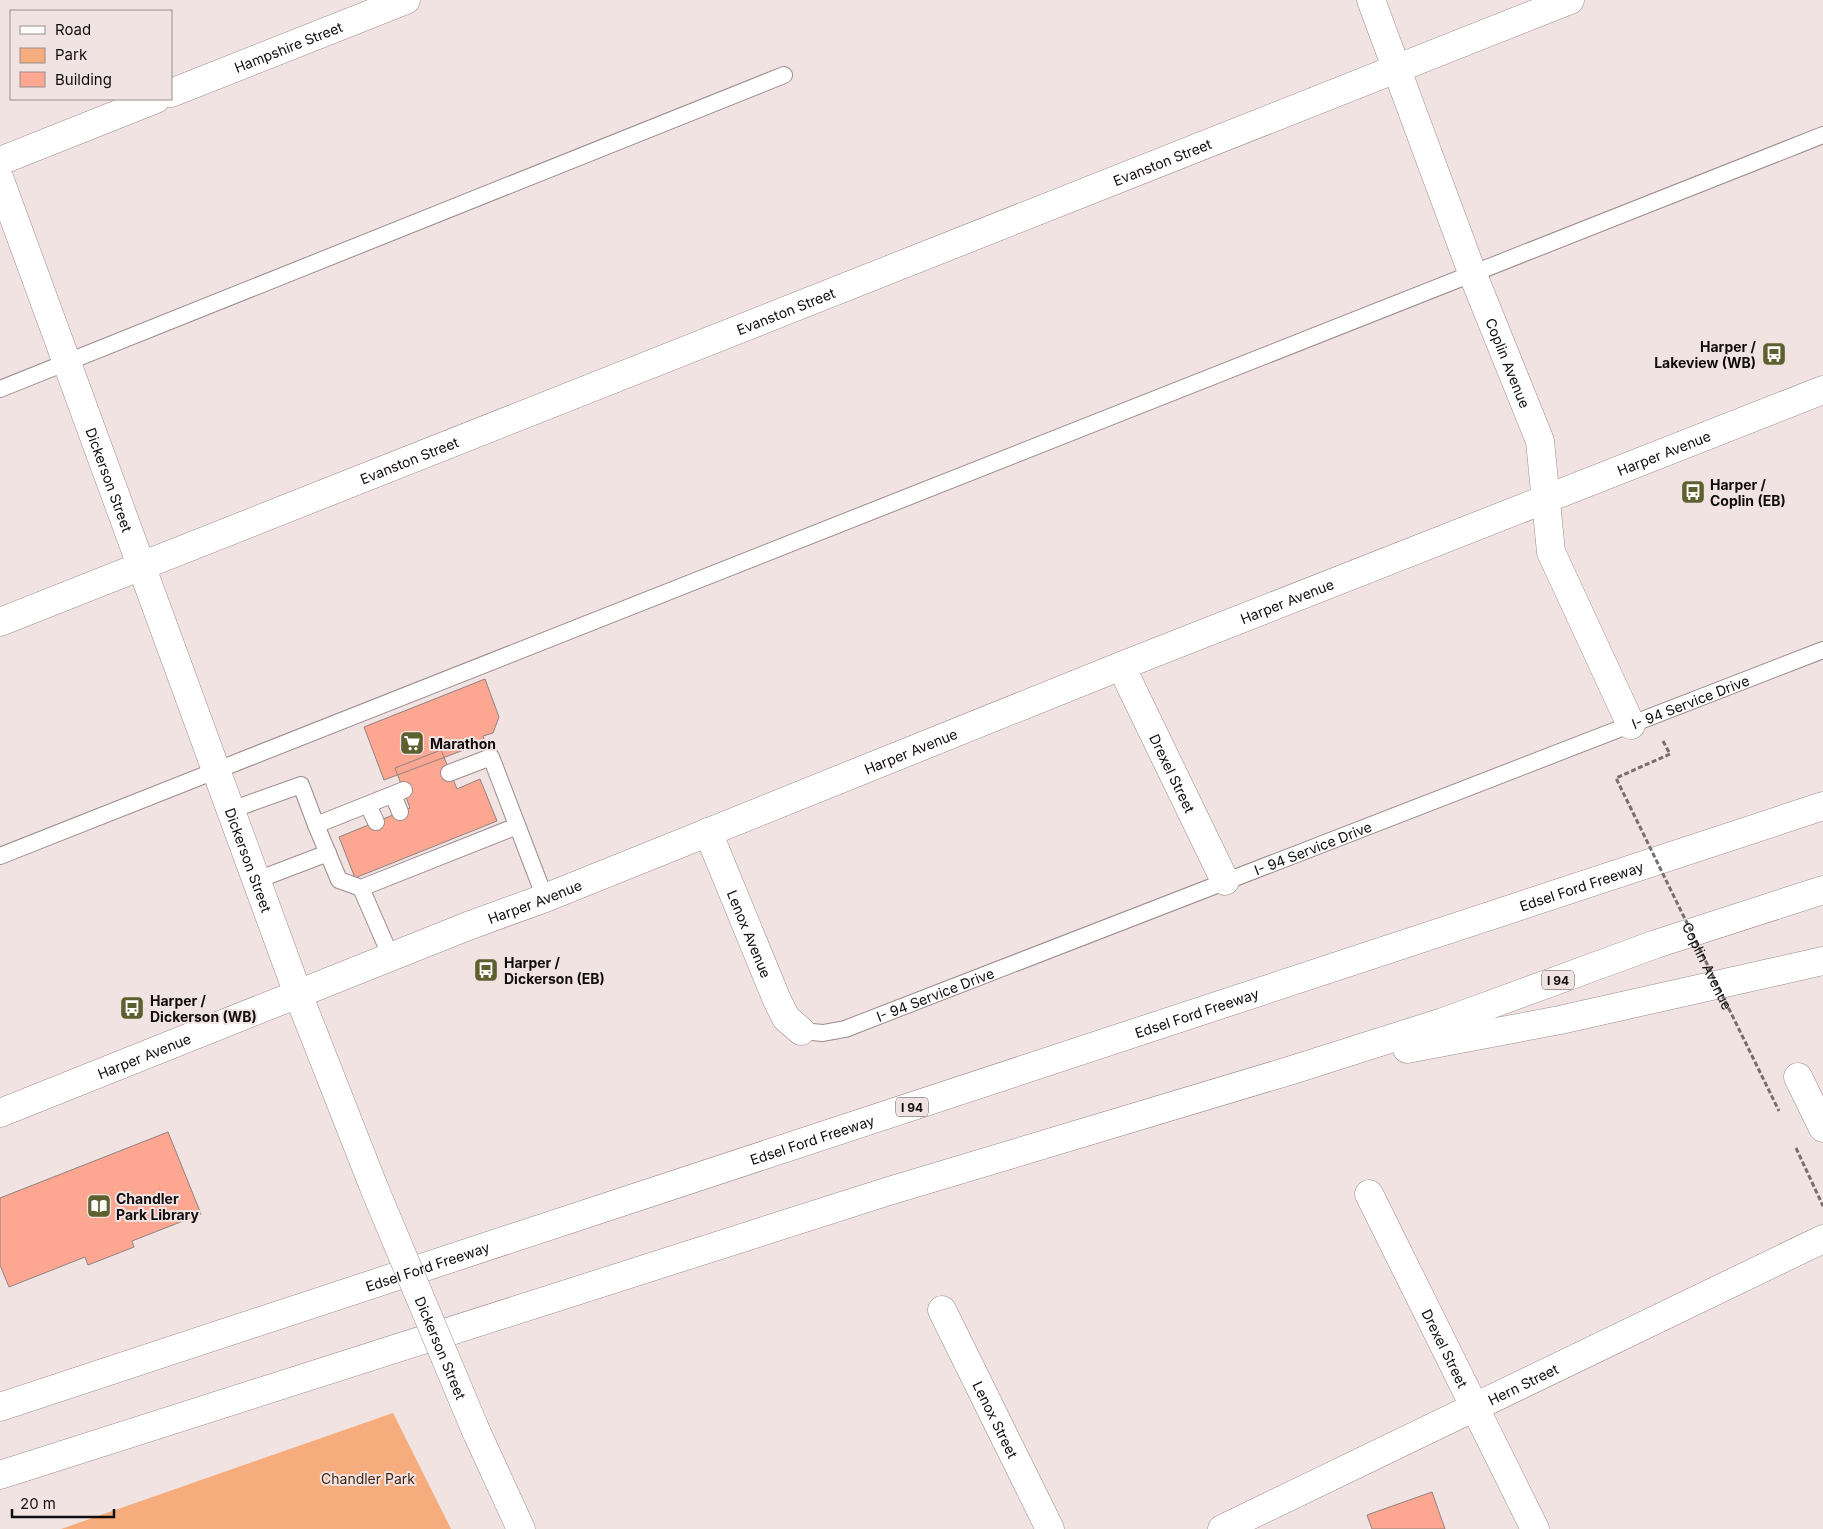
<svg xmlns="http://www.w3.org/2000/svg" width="1823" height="1529" font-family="Inter,sans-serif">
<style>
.green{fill:#f6ac7c}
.building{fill:#fda691;stroke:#90827f}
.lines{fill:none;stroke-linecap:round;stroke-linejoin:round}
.lane-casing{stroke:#9b8c8d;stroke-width:18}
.street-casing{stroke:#9b8c8d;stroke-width:29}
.secondary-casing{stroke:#9b8c8d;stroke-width:29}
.highway-casing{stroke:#9b8c8d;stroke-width:29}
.path{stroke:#776e6e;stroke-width:3;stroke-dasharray:5 2.5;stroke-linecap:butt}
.lane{stroke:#fff;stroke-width:16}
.street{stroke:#fff;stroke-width:28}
.secondary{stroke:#fff;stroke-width:28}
.highway{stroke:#fff;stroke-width:28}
.secondary-bridge-casing{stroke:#9b8c8d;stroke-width:29;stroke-linecap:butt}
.path-bridge{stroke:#776e6e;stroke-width:3;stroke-dasharray:5 2.5;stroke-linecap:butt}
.secondary-bridge{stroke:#fff;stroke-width:28}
.labels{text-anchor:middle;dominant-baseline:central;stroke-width:4;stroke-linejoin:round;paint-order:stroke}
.shield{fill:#f2e3e3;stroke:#544c4c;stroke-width:1}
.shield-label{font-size:12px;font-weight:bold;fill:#100b0c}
.street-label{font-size:14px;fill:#100b0c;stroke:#f2e3e3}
.poi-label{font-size:14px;font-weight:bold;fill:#100b0c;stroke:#f2e3e3;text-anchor:start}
.park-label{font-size:14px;fill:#422510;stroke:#f2e3e3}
</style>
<rect width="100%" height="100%" fill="#f2e3e3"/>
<path class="green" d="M393,1413l58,116h-390z"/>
<path class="building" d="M485,679l14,38 -6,16 -10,3 2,6 -101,38 -20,-53z
M441,750l16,39 23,-10 17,42 -142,57 -16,-41 71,-29 -15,-40z
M168,1132l33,82 -69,27 2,6 -46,18 -3,-8 -76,30 -9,-22v-67z
M1432,1492l13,37h-73l-5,-14z"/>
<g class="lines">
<defs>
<g id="lane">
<path d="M0,389l784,-314"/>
<path d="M449,773l42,-16 54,141"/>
<path d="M393,795l7,17"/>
<path d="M368,805l8,17"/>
<path d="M231,810l70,-25 15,40 88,-35"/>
<path d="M316,825l23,55 22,8 156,-62"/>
<path d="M0,856l1823,-721"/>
<path d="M257,880l71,-27"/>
<path d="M361,888l30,69"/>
<path id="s1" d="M801,1031l22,2 22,-4 978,-379"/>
</g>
<g id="street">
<path id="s2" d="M1371,0l102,275 67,166 11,111 80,173"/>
<path id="s3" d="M171,93l235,-93"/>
<path d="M0,161l156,-62"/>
<path id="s4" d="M0,622l1570,-622"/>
<path id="s5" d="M1121,666l104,215"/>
<path id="s6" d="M708,832l69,168 9,18 15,13"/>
<path d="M1798,1077l25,51"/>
<path id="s7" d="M1369,1194l166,335"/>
<path id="s8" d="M942,1310l108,219"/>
<path id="s9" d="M1222,1529l601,-290"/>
</g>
<g id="secondary">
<path id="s10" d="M0,180l298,814 77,196"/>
<path id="s11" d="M0,1113l468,-187 77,-28 576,-232 702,-276"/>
<path d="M476,1431l45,98"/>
</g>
<g id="highway">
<path d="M1407,1049l153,-29 263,-59"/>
<path id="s12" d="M0,1407l1823,-601"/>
<path d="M0,1475l889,-284 403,-121 151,-48 213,-78 167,-54"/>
</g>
</defs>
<use href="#lane" class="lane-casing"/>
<use href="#street" class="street-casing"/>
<use href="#secondary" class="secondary-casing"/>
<use href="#highway" class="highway-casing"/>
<path class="path" d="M1663,741l7,13
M1796,1148l27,58"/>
<use href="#lane" class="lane"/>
<use href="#street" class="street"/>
<use href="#secondary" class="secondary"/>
<use href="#highway" class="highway"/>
<defs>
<g id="secondary-bridge">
<path id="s14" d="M375,1190l101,241"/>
</g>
</defs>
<use href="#secondary-bridge" class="secondary-bridge-casing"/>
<path class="path-bridge" id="s13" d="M1670,754l-54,24 163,333"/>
<use href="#secondary-bridge" class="secondary-bridge"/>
</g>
<defs>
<symbol id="bus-square" viewBox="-11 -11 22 22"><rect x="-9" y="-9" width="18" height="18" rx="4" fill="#5e612f" stroke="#f2e3e3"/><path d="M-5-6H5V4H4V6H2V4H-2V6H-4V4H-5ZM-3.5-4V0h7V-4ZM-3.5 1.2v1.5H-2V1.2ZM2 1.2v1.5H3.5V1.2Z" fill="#fff"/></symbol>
<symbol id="supermarket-square" viewBox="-11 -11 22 22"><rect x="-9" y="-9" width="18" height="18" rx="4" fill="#5e612f" stroke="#f2e3e3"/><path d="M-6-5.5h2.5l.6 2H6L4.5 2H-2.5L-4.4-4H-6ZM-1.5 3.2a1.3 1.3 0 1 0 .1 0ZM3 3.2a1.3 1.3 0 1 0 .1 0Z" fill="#fff"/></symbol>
<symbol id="library-square" viewBox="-11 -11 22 22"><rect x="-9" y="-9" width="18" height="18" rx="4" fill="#5e612f" stroke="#f2e3e3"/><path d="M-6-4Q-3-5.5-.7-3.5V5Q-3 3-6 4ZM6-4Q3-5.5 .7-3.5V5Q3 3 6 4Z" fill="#fff"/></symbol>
</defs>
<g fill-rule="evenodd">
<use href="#bus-square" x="1760" y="340" width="28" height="28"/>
<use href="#bus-square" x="1679" y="478" width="28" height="28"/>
<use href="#supermarket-square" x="398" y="729" width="28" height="28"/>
<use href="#bus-square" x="472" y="956" width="28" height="28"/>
<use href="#bus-square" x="118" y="994" width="28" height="28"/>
<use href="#library-square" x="85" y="1192" width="28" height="28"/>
</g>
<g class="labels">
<g class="shield">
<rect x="1542" y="970.5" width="32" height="19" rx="4"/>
<rect x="896" y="1097.5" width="32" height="19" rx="4"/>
</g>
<g class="shield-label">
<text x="1558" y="980">I 94</text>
<text x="912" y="1107">I 94</text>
</g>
<g class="street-label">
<text stroke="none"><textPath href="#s3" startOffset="126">Hampshire Street</textPath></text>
<text stroke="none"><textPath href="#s4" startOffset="1250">Evanston Street</textPath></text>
<text stroke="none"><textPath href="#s4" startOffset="845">Evanston Street</textPath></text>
<text stroke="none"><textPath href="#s2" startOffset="388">Coplin Avenue</textPath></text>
<text stroke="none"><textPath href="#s11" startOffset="1790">Harper Avenue</textPath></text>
<text stroke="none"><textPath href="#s4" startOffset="440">Evanston Street</textPath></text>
<text stroke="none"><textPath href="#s10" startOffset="319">Dickerson Street</textPath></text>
<text stroke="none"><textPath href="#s11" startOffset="1385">Harper Avenue</textPath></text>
<text stroke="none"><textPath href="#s1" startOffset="951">I- 94 Service Drive</textPath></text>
<text stroke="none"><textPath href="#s11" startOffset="980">Harper Avenue</textPath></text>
<text stroke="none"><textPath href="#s5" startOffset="119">Drexel Street</textPath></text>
<text stroke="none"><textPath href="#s1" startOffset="546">I- 94 Service Drive</textPath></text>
<text stroke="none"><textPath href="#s10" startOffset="724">Dickerson Street</textPath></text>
<text stroke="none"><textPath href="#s12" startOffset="1665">Edsel Ford Freeway</textPath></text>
<text stroke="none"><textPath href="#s11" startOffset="575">Harper Avenue</textPath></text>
<text stroke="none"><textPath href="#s6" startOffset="110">Lenox Avenue</textPath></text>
<text stroke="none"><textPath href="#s13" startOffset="268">Coplin Avenue</textPath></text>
<text stroke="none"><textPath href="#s1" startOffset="141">I- 94 Service Drive</textPath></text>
<text stroke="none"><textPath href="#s12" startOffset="1260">Edsel Ford Freeway</textPath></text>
<text stroke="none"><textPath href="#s11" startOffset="155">Harper Avenue</textPath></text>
<text stroke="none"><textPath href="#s12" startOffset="855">Edsel Ford Freeway</textPath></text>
<text stroke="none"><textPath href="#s12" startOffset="450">Edsel Ford Freeway</textPath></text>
<text stroke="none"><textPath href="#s14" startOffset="171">Dickerson Street</textPath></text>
<text stroke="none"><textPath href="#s7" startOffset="172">Drexel Street</textPath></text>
<text stroke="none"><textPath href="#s9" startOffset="334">Hern Street</textPath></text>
<text stroke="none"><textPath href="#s8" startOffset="122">Lenox Street</textPath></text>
</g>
<g class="poi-label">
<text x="1756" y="346" text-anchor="end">Harper /<tspan x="1756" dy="16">Lakeview (WB)</tspan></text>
<text x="1710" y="484">Harper /<tspan x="1710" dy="16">Coplin (EB)</tspan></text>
<text x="430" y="743">Marathon</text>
<text x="504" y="962">Harper /<tspan x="504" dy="16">Dickerson (EB)</tspan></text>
<text x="150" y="1000">Harper /<tspan x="150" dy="16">Dickerson (WB)</tspan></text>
<text x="116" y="1198">Chandler<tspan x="116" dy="16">Park Library</tspan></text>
</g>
<g class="park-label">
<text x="368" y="1478">Chandler Park</text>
</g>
</g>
<rect x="10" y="10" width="162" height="90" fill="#f2e3e3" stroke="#988d8d"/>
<rect x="20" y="26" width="25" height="8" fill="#ffffff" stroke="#988d8d"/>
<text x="55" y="35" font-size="15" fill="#100b0c">Road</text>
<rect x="20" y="48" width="25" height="15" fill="#f6ac7c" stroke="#988d8d"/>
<text x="55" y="60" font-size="15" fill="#100b0c">Park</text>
<rect x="20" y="72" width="25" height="15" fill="#fda691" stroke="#988d8d"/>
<text x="55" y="85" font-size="15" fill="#100b0c">Building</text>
<path d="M12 1509v8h102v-8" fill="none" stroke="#100b0c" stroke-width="2.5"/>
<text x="20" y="1509" font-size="15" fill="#100b0c" stroke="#f2e3e3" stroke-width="4" paint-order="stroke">20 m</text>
</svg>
